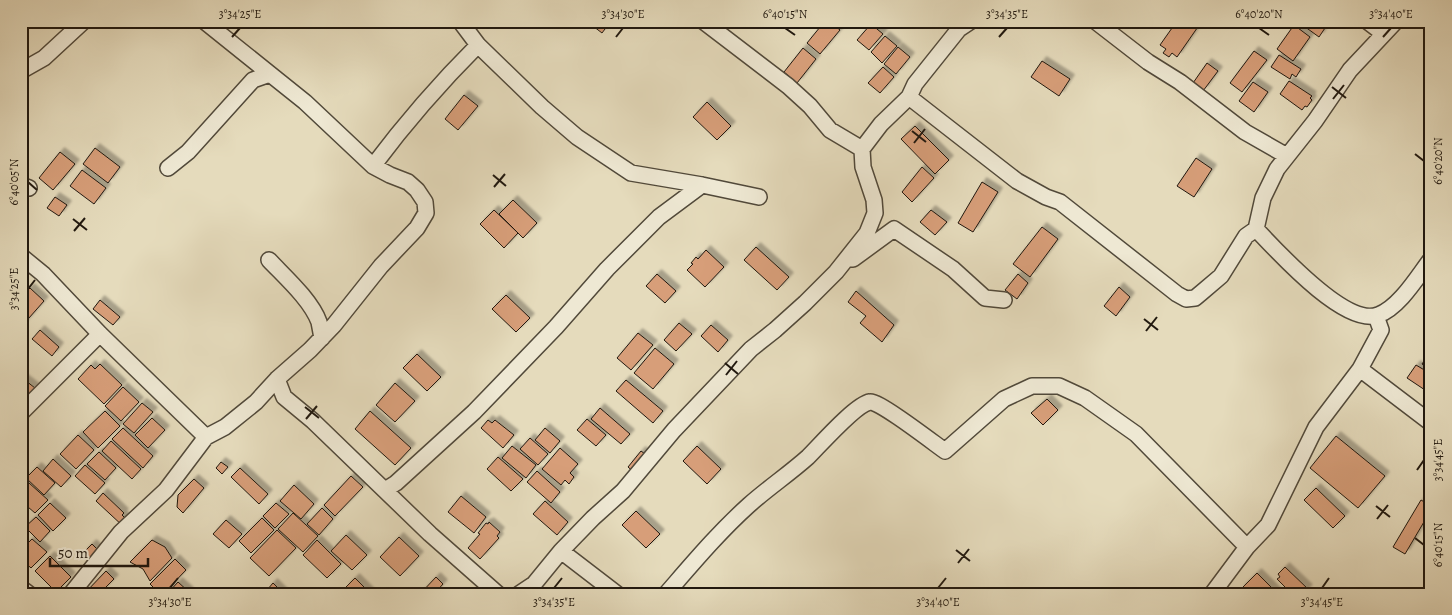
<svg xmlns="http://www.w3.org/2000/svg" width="1452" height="615" font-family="Alegreya,serif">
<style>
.building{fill:#d79e79;stroke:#20180f;filter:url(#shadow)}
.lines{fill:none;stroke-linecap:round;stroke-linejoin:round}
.minor-casing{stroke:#51493a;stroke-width:18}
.minor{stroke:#eee8d3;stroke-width:15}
.ticks{fill:none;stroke:#20180f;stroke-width:2}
.neatline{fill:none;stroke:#20180f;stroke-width:2}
.ticks-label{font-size:12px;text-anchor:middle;fill:#20180f}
</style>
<defs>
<filter id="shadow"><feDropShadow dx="4.5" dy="-4.5" stdDeviation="1" flood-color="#0004"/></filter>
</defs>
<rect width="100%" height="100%" fill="#e5dbbc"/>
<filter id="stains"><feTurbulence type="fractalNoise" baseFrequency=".004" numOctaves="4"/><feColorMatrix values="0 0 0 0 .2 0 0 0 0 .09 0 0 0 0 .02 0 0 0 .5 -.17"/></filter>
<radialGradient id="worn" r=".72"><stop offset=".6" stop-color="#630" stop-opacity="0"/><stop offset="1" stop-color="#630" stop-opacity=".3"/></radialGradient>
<path class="building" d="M590,21h21l-9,12 -13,-10z
M825,21h4l11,9 -20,24 -13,-11z
M1177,21h25l-25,36 -5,-4 -3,4 -6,-4 3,-4 -6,-4z
M1297,21h25l5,4 -8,12z
M871,24l12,10 -14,16 -12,-10z
M1294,25l16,12 -17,24 -16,-12z
M885,36l12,10 -15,17 -11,-11z
M898,47l12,10 -14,17 -12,-10z
M803,48l13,11 -19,24 -13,-11z
M1254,51l13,9 -25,32 -12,-9z
M1279,55l22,14 -5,8 -4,-3 -2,5 -19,-12z
M1042,61l28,18 -11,17 -28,-19z
M1207,63l11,8 -15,20 -10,-8z
M883,67l11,10 -14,16 -12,-10z
M1289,81l23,15 -2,2 2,2 -5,7 -2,-1 -3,4 -22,-16z
M1253,82l15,10 -14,20 -15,-11z
M464,95l14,11 -20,24 -13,-11z
M707,102l24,24 -14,14 -24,-23z
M915,126l34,34 -14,14 -34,-35z
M95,148l25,19 -12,16 -25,-19z
M60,152l15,12 -22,26 -14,-12z
M1196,158l16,11 -18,28 -17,-11z
M922,167l12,11 -22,24 -10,-10z
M82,170l24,18 -12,16 -24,-18z
M982,182l16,10 -25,40 -15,-9z
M55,197l12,8 -8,11 -12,-8z
M513,200l24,23 -14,15 -24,-24z
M494,210l24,23 -14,15 -24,-24z
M931,210l16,12 -12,13 -15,-13z
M1042,227l16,12 -28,38 -17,-13z
M756,247l33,30 -12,13 -33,-30z
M706,250l18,17 -19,20 -18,-17 6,-6 -2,-1 5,-6 2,2z
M657,274l19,17 -11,12 -19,-17z
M1018,274l10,9 -11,16 -12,-9z
M1119,287l11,10 -14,19 -12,-10z
M30,288l14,13 -23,26v-30z
M856,291l38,34 -12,17 -22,-19 6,-7 -18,-14z
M506,295l24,23 -14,14 -24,-23z
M100,300l20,17 -7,8 -20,-16z
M679,323l13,11 -16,17 -12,-11z
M711,325l17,15 -10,12 -17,-16z
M40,330l19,17 -7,9 -20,-17z
M638,333l15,12 -22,25 -14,-12z
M655,348l19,16 -21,25 -19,-16z
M1431,351v19l-9,-6z
M417,354l24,23 -14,14 -24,-23z
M100,364l22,21 -18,19 -26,-25 13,-14 4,4z
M1416,365l15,9v7l-6,9 -18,-12z
M21,377l14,11 -10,11 -4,-3z
M626,380l37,31 -10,12 -37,-32z
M395,383l20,18 -20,21 -19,-17z
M123,387l16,15 -18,19 -16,-15z
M1047,399l11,11 -15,15 -12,-12z
M142,403l11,9 -19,21 -11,-9z
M600,408l30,26 -9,10 -30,-25z
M105,411l15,15 -22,22 -15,-16z
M370,411l41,37 -16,17 -40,-36z
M152,418l13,12 -17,18 -13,-13z
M587,419l19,16 -10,11 -19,-16z
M488,420l4,3 3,-3 19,15 -11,13 -22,-20z
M123,428l30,28 -10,12 -31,-29z
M545,428l15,13 -10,12 -15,-13z
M78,435l16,15 -18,19 -16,-15z
M1336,436l49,40 -27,32 -48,-40z
M530,438l18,16 -10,11 -18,-16z
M111,441l30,28 -9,10 -30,-28z
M512,446l24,19 -10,13 -24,-20z
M697,446l24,23 -14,15 -24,-23z
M560,448l18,16 -8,9 4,4 -5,7 -4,-4 -4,5 -19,-16z
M641,451l8,6 -14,16 -7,-6z
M99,452l17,16 -11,12 -18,-16z
M498,457l25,22 -12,12 -24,-22z
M53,459l18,17 -10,11 -18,-16z
M221,462l7,5 -6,7 -6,-6z
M85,465l20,18 -10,11 -20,-18z
M37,467l18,16 -11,12 -18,-17z
M240,468l28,26 -9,10 -28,-27z
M537,471l23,21 -9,11 -24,-21z
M21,475l7,7 -7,7z
M351,476l12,11 -28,29 -11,-11z
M194,479l10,9 -21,25 -6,-6 1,-12z
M29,483l19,17 -13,13 -14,-12v-10z
M294,485l20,19 -13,15 -21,-18z
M1316,488l29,28 -12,12 -29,-28z
M103,493l21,20 -2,2 7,7 -5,5 -28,-26z
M461,496l25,21 -12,16 -26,-21z
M1421,500l10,6v4l-26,44 -12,-7z
M545,501l23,21 -11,13 -24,-21z
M50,503l16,15 -13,13 -15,-16z
M276,503l13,11 -14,14 -12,-12z
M322,508l11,11 -14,16 -12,-11z
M636,511l24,23 -14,14 -24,-23z
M293,513l25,23 -15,16 -25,-23z
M36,517l14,14 -10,11 -15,-15z
M262,518l12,12 -23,23 -12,-12z
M226,520l16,14 -13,14 -16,-14z
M489,522l11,10 -3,4 2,2 -19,21 -12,-11 12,-14 -2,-1 8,-10 2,1z
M277,530l19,18 -27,28 -19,-18z
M346,535l21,20 -15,15 -21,-19z
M399,537l20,19 -19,20 -20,-19z
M32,539l15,13 -16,16 -10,-9v-9z
M152,540l13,7 7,11 -22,23 -7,-12 -13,-7z
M317,540l24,24 -14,14 -24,-23z
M92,544l8,8 -9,9 -8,-8z
M50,556l21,21 -15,15 -21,-21z
M175,559l11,11 -23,24h-3l-10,-10z
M1285,567l23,22 -5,5h-11l-15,-15 3,-2 -2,-3z
M106,571l8,8 -15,15h-15z
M1257,573l21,21h-33l-5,-4z
M436,577l7,7 -9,10h-14z
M355,578l16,16h-20l-6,-6z
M178,582l11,10 -1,2h-21z
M273,583l11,11h-14l-3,-4z"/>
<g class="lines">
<defs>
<path id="minor" d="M460,21l18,24 64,62 35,30 54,36 71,12 57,12
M703,21l85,65 22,20 20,24 32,19
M1095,21l53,41 32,20 65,50 42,24
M1367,21l17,13
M21,71l23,-13 40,-37
M909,97l108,84 29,16 14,5 117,92 9,5 9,-1 6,-5 20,-17 25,-40 10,-7 7,-31 14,-29 38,-48 35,-51 46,-49
M373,166c33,-44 66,-82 105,-121
M168,168l20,-16 65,-72 17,-6
M21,185l8,3
M1256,229c21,22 89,98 122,86 21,-7 40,-39 53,-56
M21,256l22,18 57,60 106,103
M853,259l41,-30 59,40 32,29 19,2
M269,260c16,17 42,40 50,62 1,5 2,11 3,16
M1360,369l71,54
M277,379l7,18 29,24 117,113 68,60
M21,413l79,-79
M385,490l11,-7 78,-71 82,-85 51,-58 52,-52 43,-32
M561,551l56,43
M21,588l8,6
M71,594l50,-62 45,-42 40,-53 19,-10 31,-25 21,-23 33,-29 24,-25 47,-59 36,-38 9,-15 -1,-11 -8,-12 -9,-8 -18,-7 -17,-9 -68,-64 -101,-81
M519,594l15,-10 27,-33 32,-33 30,-27 51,-61 77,-81 24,-19 30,-27 31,-31 31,-39 8,-20 -1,-13 -11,-33 -1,-18 19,-25 28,-27 6,-13 44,-55 12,-8
M666,594c27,-31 53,-62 83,-89 19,-17 40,-31 59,-48 12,-12 48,-53 62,-55 8,-2 65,42 75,49l59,-52 28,-13h27l26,12 51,36 111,113
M1212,594l35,-47 21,-22 48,-98 44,-58 21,-39 -5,-14"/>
</defs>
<use href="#minor" class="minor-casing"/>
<use href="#minor" class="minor"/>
</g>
<path class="ticks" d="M785,28l10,7M1259,28l10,7M232,37l8,-9M616,37l7,-9M999,37l8,-9M1383,37l8,-9M1332,87l14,11M1333,99l11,-14M912,131l14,11M914,143l11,-14M1415,154l9,7M493,175l13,11M28,182l9,8M494,187l11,-13M73,219l14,11M74,231l11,-13M28,289l7,-9M1144,319l14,11M1146,331l11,-14M725,363l13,11M726,375l11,-14M305,407l14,11M306,419l11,-13M1417,470l7,-10M1376,506l14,11M1377,519l11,-14M1415,538l9,7M956,550l14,11M958,563l11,-14M170,588l8,-10M554,588l8,-10M938,588l8,-10M1322,588l7,-10"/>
<rect width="1452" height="615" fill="none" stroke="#e5dbbc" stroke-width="55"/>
<path d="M50 558v8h98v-8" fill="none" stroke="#20180f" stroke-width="2.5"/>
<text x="58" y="558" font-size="15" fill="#20180f" stroke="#eee8d3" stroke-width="4" paint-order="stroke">50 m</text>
<rect x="28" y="28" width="1396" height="560" class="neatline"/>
<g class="ticks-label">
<text x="240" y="18">3°34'25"E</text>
<text x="623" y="18">3°34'30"E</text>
<text x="785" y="18">6°40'15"N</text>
<text x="1007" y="18">3°34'35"E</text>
<text x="1259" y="18">6°40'20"N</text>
<text x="1391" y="18">3°34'40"E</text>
<text transform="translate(1438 161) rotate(-90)" y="4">6°40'20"N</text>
<text transform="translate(14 182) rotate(-90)" y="4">6°40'05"N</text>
<text transform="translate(14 289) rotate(-90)" y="4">3°34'25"E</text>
<text transform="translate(1438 460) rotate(-90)" y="4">3°34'45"E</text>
<text transform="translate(1438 545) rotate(-90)" y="4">6°40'15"N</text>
<text x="170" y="606">3°34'30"E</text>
<text x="554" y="606">3°34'35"E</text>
<text x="938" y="606">3°34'40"E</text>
<text x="1322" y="606">3°34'45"E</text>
</g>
<rect width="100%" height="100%" filter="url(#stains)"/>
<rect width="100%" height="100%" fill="url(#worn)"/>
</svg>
